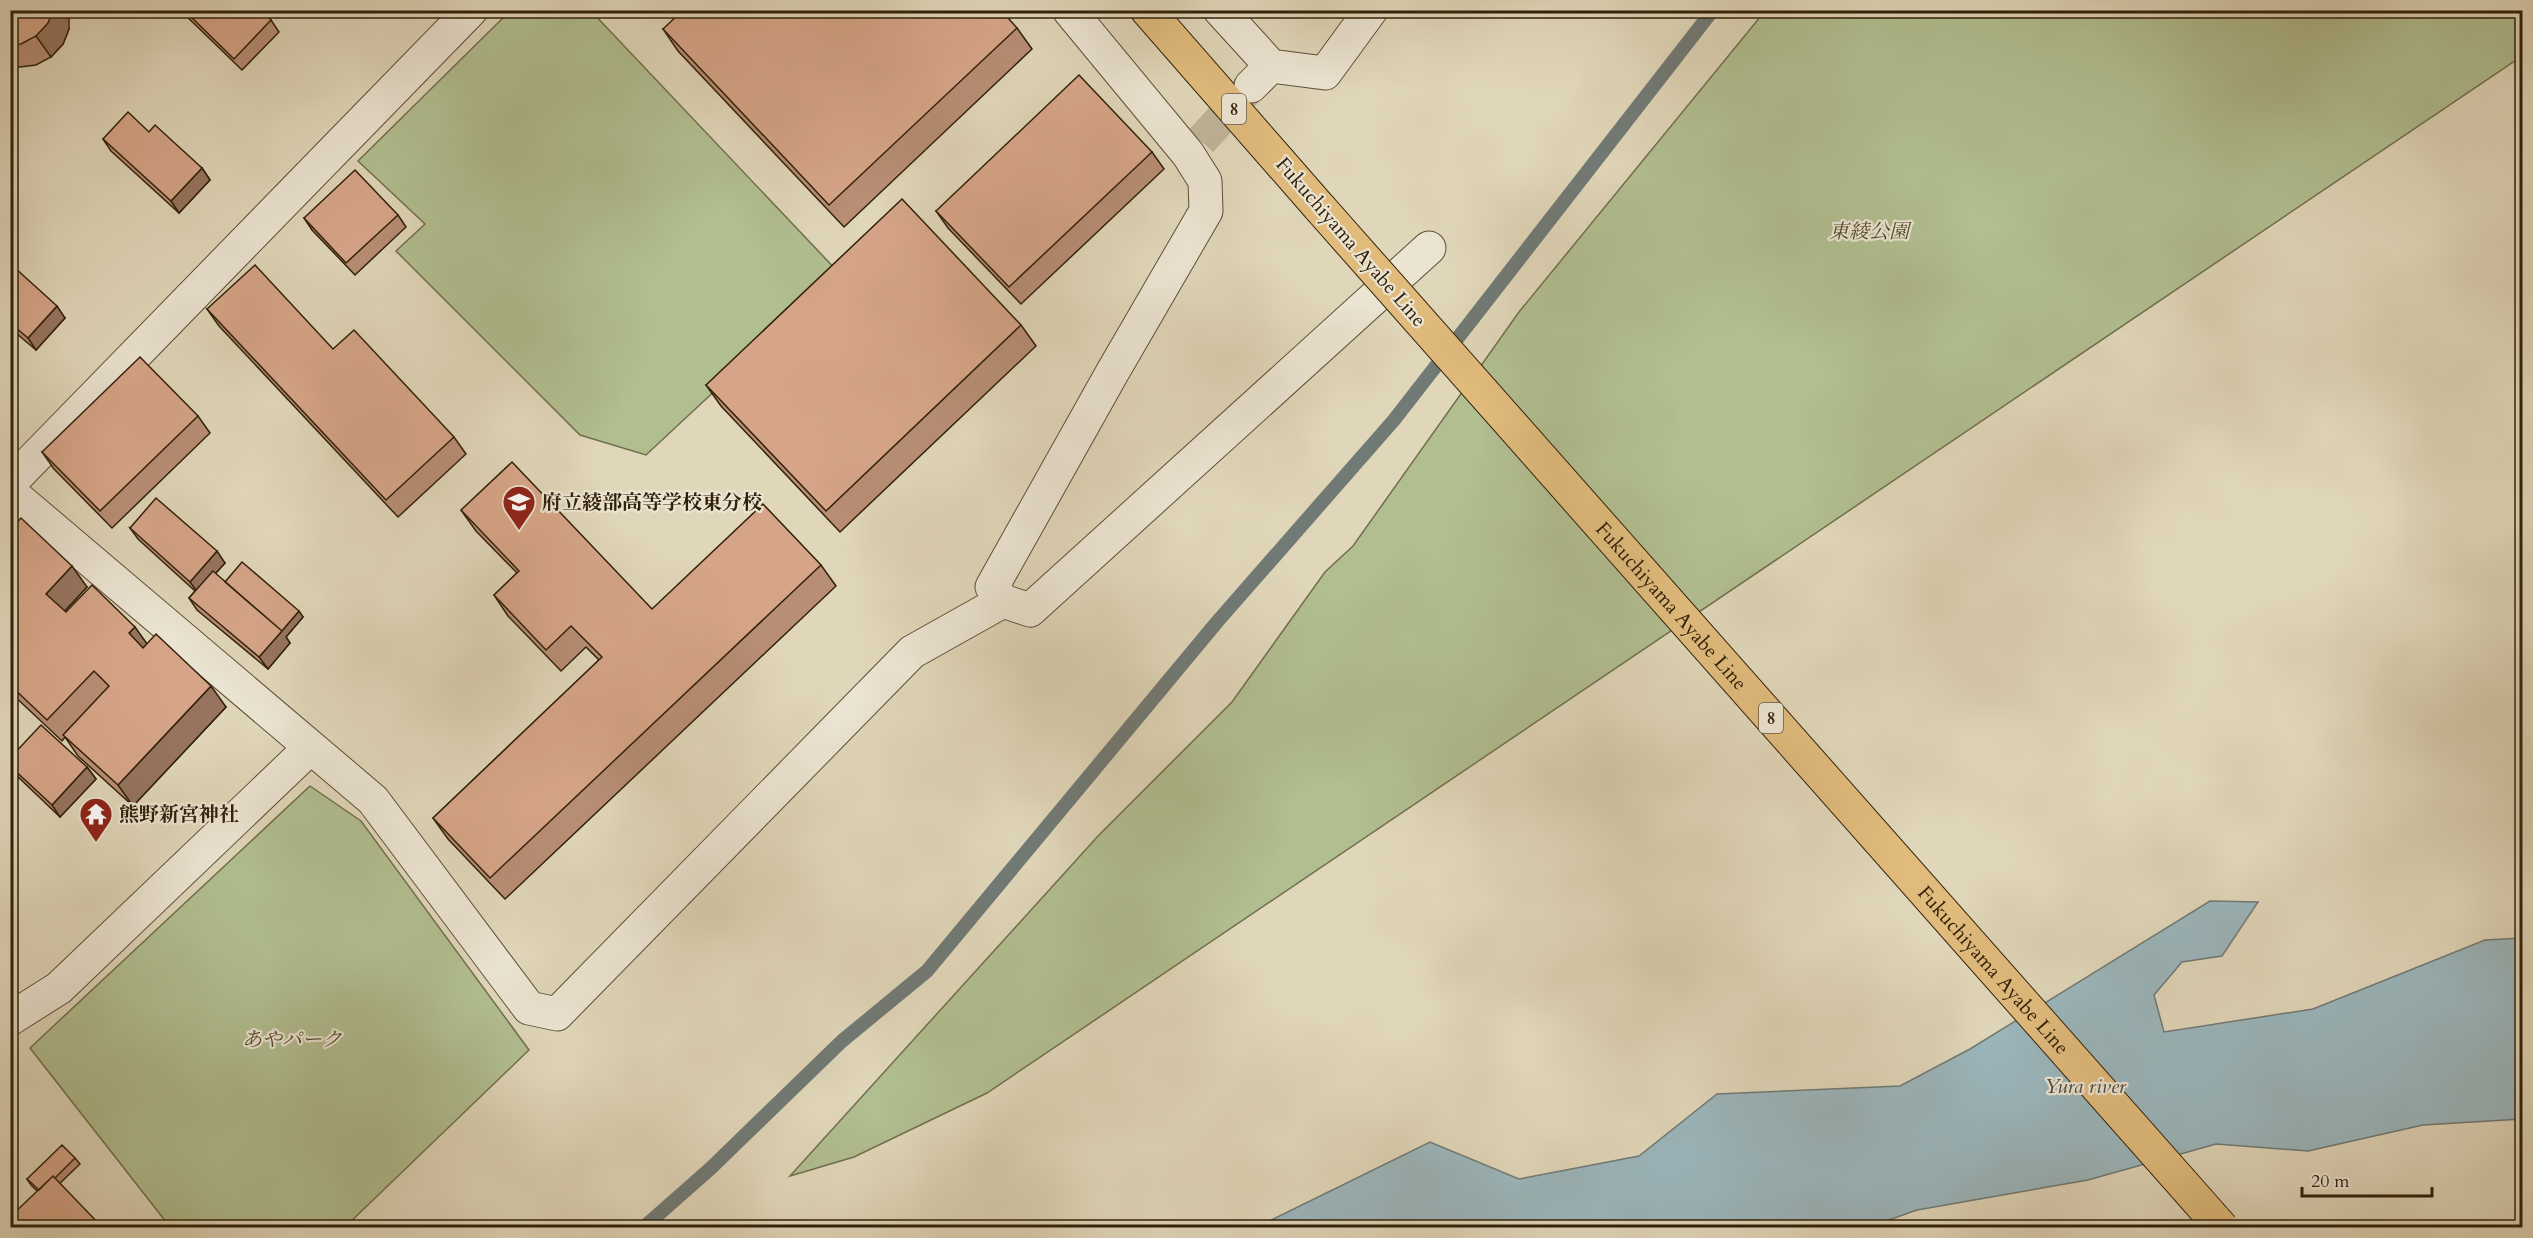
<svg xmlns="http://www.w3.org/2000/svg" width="2533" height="1238" font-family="Cardo,'Noto Serif JP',serif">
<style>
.green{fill:#b1be90;stroke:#716f4d;stroke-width:1.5}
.water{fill:#9bb6bc;stroke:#717a75;stroke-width:1.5}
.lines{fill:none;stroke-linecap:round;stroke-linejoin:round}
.stream{stroke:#717a75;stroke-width:14}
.minor-tunnel{stroke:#bdb296;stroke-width:33;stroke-dasharray:33 16;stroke-linecap:butt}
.minor-casing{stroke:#5d4e36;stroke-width:35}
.major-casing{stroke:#31200a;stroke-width:35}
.minor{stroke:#ebe4d2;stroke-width:33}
.major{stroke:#e0bb7c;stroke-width:33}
.major-bridge-casing{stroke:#31200a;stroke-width:35;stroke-linecap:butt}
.major-bridge{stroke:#e0bb7c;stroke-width:33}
.wall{fill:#b88e75;stroke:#31200a;stroke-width:1.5}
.shaded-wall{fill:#96745f;stroke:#31200a;stroke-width:1.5}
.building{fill:#d6a588;stroke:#31200a;stroke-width:1.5}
.labels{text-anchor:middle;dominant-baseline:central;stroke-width:4.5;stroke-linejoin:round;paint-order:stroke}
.shield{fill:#ebe4d2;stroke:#695b46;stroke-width:1.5}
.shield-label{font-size:18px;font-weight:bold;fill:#31200a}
.park-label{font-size:20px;font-style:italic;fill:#51482c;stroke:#ebe4d2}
.street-label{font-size:20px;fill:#31200a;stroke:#ebe4d2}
.poi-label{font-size:20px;font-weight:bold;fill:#31200a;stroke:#ebe4d2;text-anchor:start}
.water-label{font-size:21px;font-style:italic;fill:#514d3f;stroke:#ebe4d2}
</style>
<rect width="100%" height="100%" fill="#e0d6b9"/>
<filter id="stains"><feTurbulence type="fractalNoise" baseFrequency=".00333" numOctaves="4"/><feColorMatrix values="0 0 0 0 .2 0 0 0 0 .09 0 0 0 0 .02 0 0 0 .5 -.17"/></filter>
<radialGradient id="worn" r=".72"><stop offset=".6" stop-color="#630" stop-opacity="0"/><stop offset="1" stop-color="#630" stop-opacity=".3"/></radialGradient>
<path class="green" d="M510,11h81l249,263 -194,181 -66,-20 -184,-184 29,-27 -67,-63z
M1765,11h757v45l-1535,1037 -133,64 -64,19 308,-340 134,-134 93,-130 28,-26 166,-234z
M310,786l51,35 168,229 -184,177h-175l-140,-179z"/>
<path class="water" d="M2210,901l48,1 -36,54 -40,6 -28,33 10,37 149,-23 172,-69 37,-2v181l-99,6 -115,26 -92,-7 -128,36 -171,30 -48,17 -614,1 175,-86 89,37 120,-23 78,-62 183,-8 70,-37z"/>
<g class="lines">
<path class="stream" d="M643,1228l68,-60 131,-127 85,-70 290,-349 177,-202 319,-410"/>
<path class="minor-tunnel" d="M1201,141l49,-54"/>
<defs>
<path id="minor" d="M1069,10l119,144 17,27 1,30 -94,162 -120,214 11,14 27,9 399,-362
M1220,10l51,56 -20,20
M1271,66l54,7 46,-63
M10,483l461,-473
M10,492l363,308 156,208 28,6 355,-362 91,-51
M10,1019l49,-31 251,-240"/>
<path id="major" d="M1147,10l173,198"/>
</defs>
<use href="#minor" class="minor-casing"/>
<use href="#major" class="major-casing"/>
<use href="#minor" class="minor"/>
<use href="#major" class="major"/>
<defs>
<g id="major-bridge">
<path id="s1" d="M1320,208l902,1020"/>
</g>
</defs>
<use href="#major-bridge" class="major-bridge-casing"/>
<use href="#major-bridge" class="major-bridge"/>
</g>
<path class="wall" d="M10,10l59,19 -6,15 -12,13 -15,8 -16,2 -10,-2z
M180,10h81l10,10 8,12 -37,38z
M1017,28l15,21 -188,178 -166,-176 -15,-22z
M149,132l53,36 8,12 -31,33 -68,-62 -8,-12z
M1152,152l12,17 -143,135 -73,-76 -12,-17z
M398,215l8,12 -51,48 -43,-45 -8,-12z
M10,273l55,45 -29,32 -26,-22z
M207,309l126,40 121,88 12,17 -68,63 -179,-191z
M1021,325l15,21 -196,186 -119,-126 -15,-21z
M198,416l12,17 -98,95 -58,-59 -12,-17z
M461,510l191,99 169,-44 15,21 -331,313 -57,-60 -15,-21 166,-158 -13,-13 -25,24 -53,-55 -14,-21 23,-22 -41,-42z
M130,528l95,35 -10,11 10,8 78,35 -17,20 4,6 -22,26 -71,-59 -8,-12 6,-7 -57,-52z
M10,530l77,57 -22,24 1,1 81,32 79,63 -93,99 -55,-50 -13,-19 -3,4 -52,-49z
M10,758l77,9 9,12 -36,38 -45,-43 -5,-6z
M75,1158l5,6 -20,19 -23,8 -6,-6 -4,-6z"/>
<path class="shaded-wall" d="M53,10h16v19l-6,15 -12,13 -15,-21z
M202,168l8,12 -31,33 -8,-12z
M57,306l8,12 -29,32 -8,-12z
M217,551l8,12 -27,30 -8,-11z
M72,566l15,21 -26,28 -15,-21z
M299,611l4,6 -17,20 4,6 -22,26 -9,-12z
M135,627l15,21 -6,7 -15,-22z
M211,686l15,21 -93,99 -15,-21z
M87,767l9,12 -36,38 -8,-12z"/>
<path class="building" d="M10,10h43l-5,13 -12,13 -15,8 -11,1z
M184,10h77l10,10 -37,39z
M683,10h318l16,18 -188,177 -166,-176z
M1079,75l73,77 -143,135 -73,-76z
M128,112l21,20 6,-7 47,43 -31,33 -68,-62z
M355,170l43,45 -52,48 -42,-45z
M902,199l119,126 -195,186 -120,-126z
M255,265l78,84 21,-19 100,107 -68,63 -179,-191z
M15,268l42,38 -29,32 -18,-15v-50z
M140,357l58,59 -98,95 -58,-59z
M512,462l140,147 111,-105 58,61 -331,313 -57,-60 169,-161 -31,-31 -25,24 -52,-55 25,-24 -58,-61z
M156,498l61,53 -27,31 -60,-54z
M21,518l51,48 -26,28 20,18 26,-27 43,42 -6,6 14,15 13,-14 55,52 -93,99 -55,-50 46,-49 -15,-15 -47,49 -37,-35v-155z
M242,562l57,49 -18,21 1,-1 -57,-49z
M213,571l69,60 -23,26 -70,-59z
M41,725l46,42 -35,38 -42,-39v-8z
M62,1145l13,13 -20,20 -2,-2 -14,14 -12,-11z
M53,1176l49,51h-92v-10z"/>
<defs>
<symbol id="school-pin" viewBox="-11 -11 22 30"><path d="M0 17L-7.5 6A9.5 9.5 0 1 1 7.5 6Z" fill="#8f2418" stroke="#ebe4d2"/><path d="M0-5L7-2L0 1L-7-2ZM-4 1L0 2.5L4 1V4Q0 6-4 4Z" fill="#fff"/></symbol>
<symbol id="temple-pin" viewBox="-11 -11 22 30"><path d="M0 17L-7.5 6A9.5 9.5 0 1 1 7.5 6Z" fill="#8f2418" stroke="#ebe4d2"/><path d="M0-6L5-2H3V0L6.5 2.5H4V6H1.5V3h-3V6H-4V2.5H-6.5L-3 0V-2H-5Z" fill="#fff"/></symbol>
</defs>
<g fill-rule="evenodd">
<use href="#school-pin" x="500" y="483" width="38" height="52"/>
<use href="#temple-pin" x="77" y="795" width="38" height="52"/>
</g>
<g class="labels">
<g class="shield">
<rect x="1222" y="94" width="24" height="30" rx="4.5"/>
<rect x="1759" y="703" width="24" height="30" rx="4.5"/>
</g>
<g class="shield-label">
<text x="1234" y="109">8</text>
<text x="1771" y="718">8</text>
</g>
<g class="park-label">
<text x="1869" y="231">東綾公園</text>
<text x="292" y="1039">あやパーク</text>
</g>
<g class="street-label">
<text transform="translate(1351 242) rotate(49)">Fukuchiyama Ayabe Line</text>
<text stroke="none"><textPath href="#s1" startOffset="531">Fukuchiyama Ayabe Line</textPath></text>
<text stroke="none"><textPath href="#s1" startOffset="1017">Fukuchiyama Ayabe Line</textPath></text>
</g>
<g class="poi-label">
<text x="542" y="502">府立綾部高等学校東分校</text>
<text x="119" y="814">熊野新宮神社</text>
</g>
<g class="water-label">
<text x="2085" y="1086">Yura river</text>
</g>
</g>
<rect width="2533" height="1238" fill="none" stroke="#e0d6b9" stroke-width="36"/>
<rect x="12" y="12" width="2509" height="1214" fill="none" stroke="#31200a" stroke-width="3"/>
<rect x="18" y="18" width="2497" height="1202" fill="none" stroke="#31200a" stroke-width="1.5"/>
<path d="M2302 1187v9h130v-9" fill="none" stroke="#31200a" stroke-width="3"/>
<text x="2311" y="1187" font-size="18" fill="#31200a" stroke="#ebe4d2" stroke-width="4.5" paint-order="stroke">20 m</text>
<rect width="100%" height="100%" filter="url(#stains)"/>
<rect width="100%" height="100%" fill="url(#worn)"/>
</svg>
